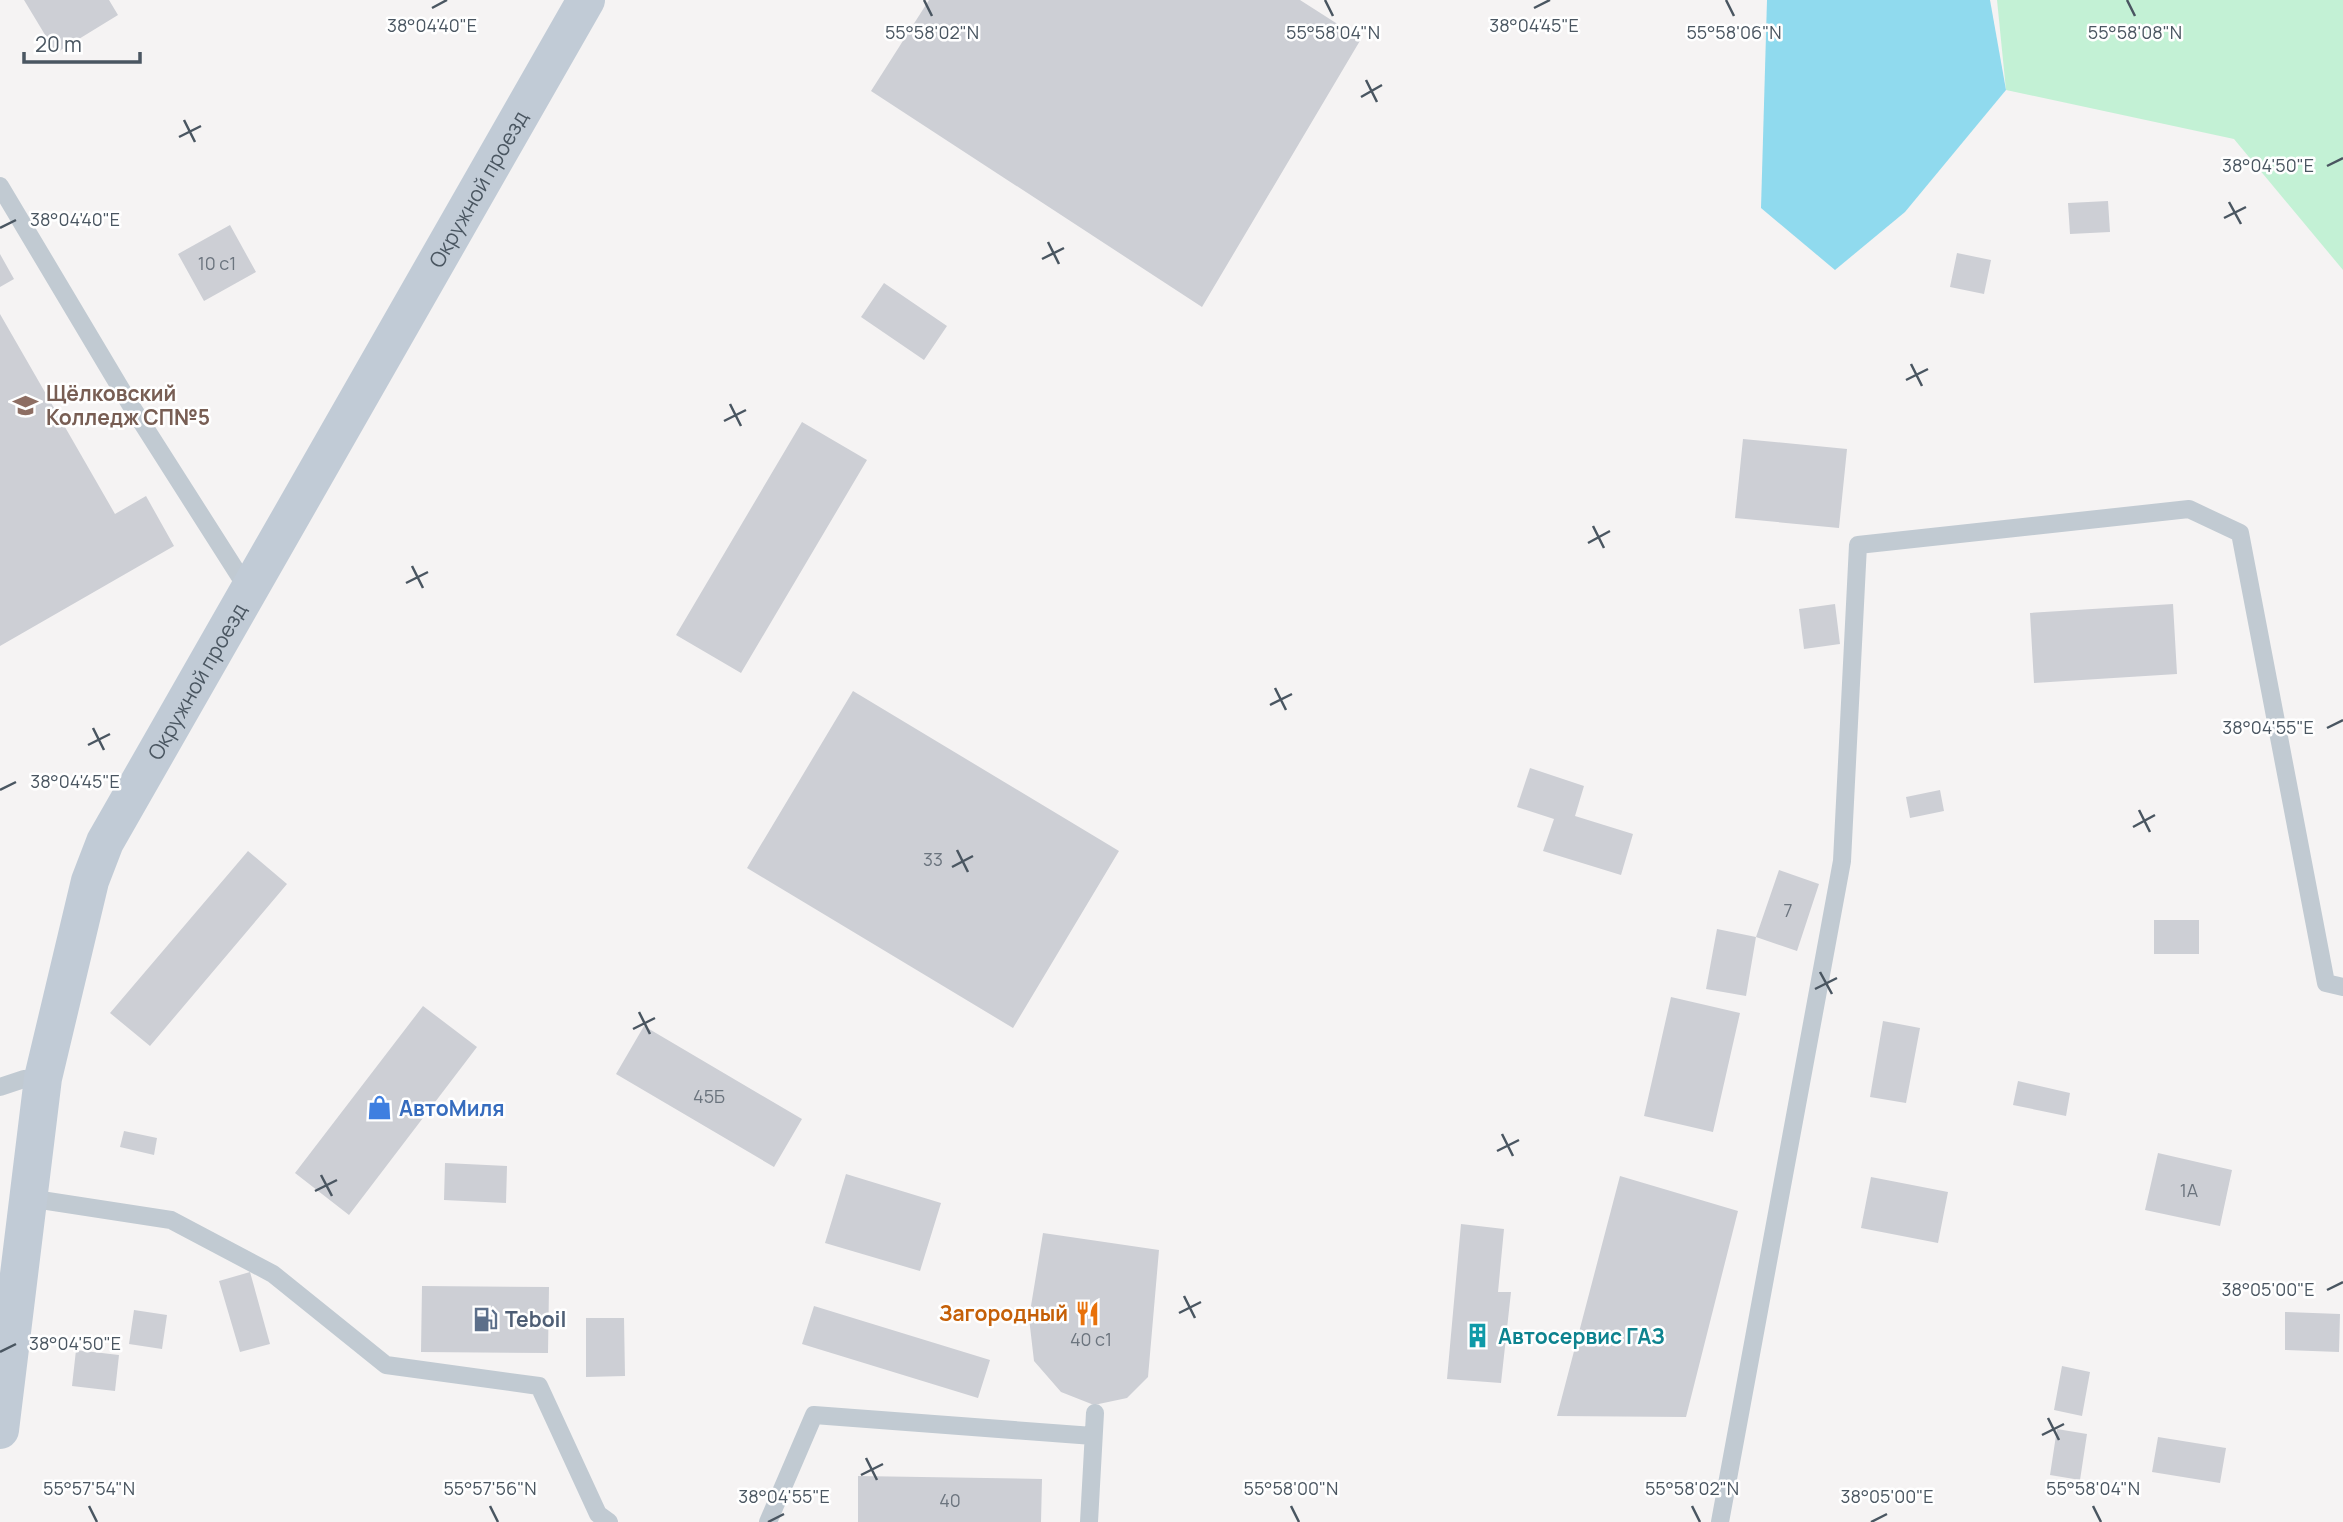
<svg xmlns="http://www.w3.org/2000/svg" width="2343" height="1522" font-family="Manrope,sans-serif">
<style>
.green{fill:#c3f1d5}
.water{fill:#90daee}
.building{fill:#cdcfd5}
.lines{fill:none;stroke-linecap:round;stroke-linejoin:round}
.lane{stroke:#c1cad2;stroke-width:18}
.secondary{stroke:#c1cbd6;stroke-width:38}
.ticks{fill:none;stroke:#4a5661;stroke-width:2.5}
.labels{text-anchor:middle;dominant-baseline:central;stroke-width:5;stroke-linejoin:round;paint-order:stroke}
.number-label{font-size:18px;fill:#6b747e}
.street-label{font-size:21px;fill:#4a5661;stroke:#fff}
.education-label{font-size:21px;font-weight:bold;fill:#785e54;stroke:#fff;text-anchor:start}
.shop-label{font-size:21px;font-weight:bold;fill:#366cbe;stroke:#fff;text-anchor:start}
.food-label{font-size:21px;font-weight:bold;fill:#c56008;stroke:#fff;text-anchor:end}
.service-label{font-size:21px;font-weight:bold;fill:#4e5e75;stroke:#fff;text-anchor:start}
.culture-label{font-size:21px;font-weight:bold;fill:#0d838f;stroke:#fff;text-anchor:start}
.ticks-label{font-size:18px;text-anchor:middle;fill:#4a5661;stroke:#fff;stroke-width:5;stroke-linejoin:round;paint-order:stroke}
</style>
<rect width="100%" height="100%" fill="#f5f3f3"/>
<path class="green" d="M1997,0h346v270l-109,-131 -228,-49z"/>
<path class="water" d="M1767,0h223l16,90 -101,122 -70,58 -74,-62z"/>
<path class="building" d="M24,0h85l9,15 -62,38z
M929,0h371l61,39 -159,268 -331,-216z
M2108,201l2,31 -40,2 -2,-31z
M230,225l26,47 -52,29 -26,-47z
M1957,253l34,7 -7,34 -34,-7z
M0,254l14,25 -14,8z
M884,283l63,43 -23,34 -63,-43z
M0,314l115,200 31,-18 28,50 -174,100z
M802,422l65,38 -126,213 -65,-38z
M1743,439l104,10 -8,79 -104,-10z
M1835,604l5,40 -36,5 -5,-40z
M2173,604l4,70 -143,9 -4,-70z
M853,691l266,160 -106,177 -266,-160z
M1530,768l54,18 -9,30 58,18 -12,41 -78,-24 11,-32 -37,-12z
M1940,790l4,21 -34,7 -4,-21z
M248,851l39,33 -137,162 -40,-33z
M1779,870l40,14 -22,67 -41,-14 -10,59 -40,-7 11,-60 39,8z
M2154,920h45v34h-45z
M1671,997l69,16 -27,119 -69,-16z
M423,1006l54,41 -128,168 -54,-42z
M1883,1021l37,7 -14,75 -36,-6z
M644,1026l158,93 -28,48 -158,-93z
M2018,1081l52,12 -4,23 -53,-11z
M124,1131l33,7 -3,17 -34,-8z
M2158,1153l74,17 -12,56 -75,-16z
M445,1163l62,3 -1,37 -62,-3z
M846,1174l95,29 -21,68 -95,-28z
M1620,1176l118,35 -52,206 -129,-1z
M1871,1177l77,15 -10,51 -77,-15z
M1461,1224l43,5 -6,63h13l-10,91 -54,-4z
M1043,1233l116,17 -11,127 -21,21 -33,7 -33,-13 -27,-31 -5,-43z
M250,1272l20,72 -30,8 -21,-71z
M422,1286l127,1 -1,66 -127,-1z
M814,1306l176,54 -12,38 -176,-54z
M134,1310l33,5 -5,34 -33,-5z
M2285,1312l55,2 -1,38 -54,-2z
M586,1318h38l1,58 -39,1z
M76,1350l43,5 -4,36 -43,-5z
M2062,1366l28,6 -8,44 -28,-6z
M2057,1429l30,5 -7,46 -30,-5z
M2158,1437l68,11 -6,35 -68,-11z
M858,1476l184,3 -1,43h-183z"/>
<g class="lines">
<path class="lane" d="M0,186l130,218 119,187
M0,1087l24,-8 19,-1
M28,1198l143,22 102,54 113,91 153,21 59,128 11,8
M768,1522l46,-107 279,21
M1089,1522l6,-109
M1720,1522l122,-661 16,-316 331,-36 51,24 86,450 17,4"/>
<path class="secondary" id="s1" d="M0,1430l43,-352 47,-197 15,-39 481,-842"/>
</g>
<path class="ticks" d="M924,0l8,16M1325,0l8,16M1726,0l8,16M2127,0l8,16M432,8l15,-8M1534,8l16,-8M1366,80l11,22M1361,97l21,-12M184,120l11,22M179,137l22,-11M2327,166l16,-8M2229,202l12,22M2224,218l22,-11M0,228l16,-8M1048,242l11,22M1042,259l22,-11M1911,364l11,22M1906,380l22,-11M730,404l11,22M724,421l22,-11M1593,526l11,22M1588,543l22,-12M412,566l11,22M406,583l22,-11M1275,688l11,22M1270,705l22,-11M93,728l11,22M2327,728l16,-8M88,745l22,-11M0,790l16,-8M2139,810l11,22M2133,827l22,-12M957,850l11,22M952,867l21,-11M1820,972l12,22M1815,989l22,-11M639,1012l11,22M633,1029l22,-11M1502,1134l11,22M1497,1151l22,-11M321,1175l11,21M315,1191l22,-11M2327,1290l16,-8M1184,1296l11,22M1179,1313l22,-11M0,1352l16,-8M2048,1418l11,22M2042,1435l22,-11M866,1458l11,22M861,1475l22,-11M89,1506l8,16M490,1506l8,16M1291,1506l8,16M1692,1506l8,16M2093,1506l8,16M768,1522l16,-8M1871,1522l16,-8"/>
<defs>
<symbol id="university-bare" viewBox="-9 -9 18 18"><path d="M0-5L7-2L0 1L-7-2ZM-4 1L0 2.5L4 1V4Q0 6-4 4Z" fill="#8d6e63" stroke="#fff" stroke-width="2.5" paint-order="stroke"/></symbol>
<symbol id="shop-bare" viewBox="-9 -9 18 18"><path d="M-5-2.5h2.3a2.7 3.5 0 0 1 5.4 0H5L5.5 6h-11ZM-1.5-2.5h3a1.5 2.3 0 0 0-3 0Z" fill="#3f7fe0" stroke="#fff" stroke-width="2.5" paint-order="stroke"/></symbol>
<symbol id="restaurant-bare" viewBox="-9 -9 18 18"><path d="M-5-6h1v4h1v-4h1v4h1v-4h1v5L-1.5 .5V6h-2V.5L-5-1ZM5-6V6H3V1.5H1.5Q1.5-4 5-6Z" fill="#e8710a" stroke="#fff" stroke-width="2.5" paint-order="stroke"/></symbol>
<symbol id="fuel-bare" viewBox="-9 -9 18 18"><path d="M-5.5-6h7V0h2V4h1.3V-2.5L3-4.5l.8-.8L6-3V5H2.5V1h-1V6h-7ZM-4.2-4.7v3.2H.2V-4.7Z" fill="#5c6f8a" stroke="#fff" stroke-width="2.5" paint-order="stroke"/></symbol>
<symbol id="building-bare" viewBox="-9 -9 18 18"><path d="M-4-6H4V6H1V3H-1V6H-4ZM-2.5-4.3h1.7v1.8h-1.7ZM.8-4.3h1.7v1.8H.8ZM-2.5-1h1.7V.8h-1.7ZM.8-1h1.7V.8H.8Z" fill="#0f9aa8" stroke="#fff" stroke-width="2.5" paint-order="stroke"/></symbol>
</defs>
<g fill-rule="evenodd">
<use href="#university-bare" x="8" y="388" width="35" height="35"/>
<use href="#shop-bare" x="362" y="1090" width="35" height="35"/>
<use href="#restaurant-bare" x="1070" y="1296" width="35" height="35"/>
<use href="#fuel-bare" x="468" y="1302" width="35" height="35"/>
<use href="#building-bare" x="1460" y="1318" width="35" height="35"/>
</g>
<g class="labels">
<g class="number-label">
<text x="217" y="263">10 с1</text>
<text x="933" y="859">33</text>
<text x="1788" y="910">7</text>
<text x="709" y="1096">45Б</text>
<text x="2189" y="1190">1А</text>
<text x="1091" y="1339">40 с1</text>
<text x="950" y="1500">40</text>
</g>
<g class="street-label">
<text stroke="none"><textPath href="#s1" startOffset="1351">Окружной проезд</textPath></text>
<text stroke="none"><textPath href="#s1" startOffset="784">Окружной проезд</textPath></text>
</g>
<g class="education-label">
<text x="46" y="393">Щёлковский<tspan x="46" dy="24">Колледж СП№5</tspan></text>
</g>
<g class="shop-label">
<text x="399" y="1108">АвтоМиля</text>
</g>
<g class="food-label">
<text x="1068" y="1313">Загородный</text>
</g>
<g class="service-label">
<text x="505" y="1319">Teboil</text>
</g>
<g class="culture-label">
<text x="1498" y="1336">Автосервис ГАЗ</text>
</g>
</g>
<g class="ticks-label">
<text x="432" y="32">38°04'40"E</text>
<text x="1534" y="32">38°04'45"E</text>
<text x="932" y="39">55°58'02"N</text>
<text x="1333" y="39">55°58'04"N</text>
<text x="1734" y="39">55°58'06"N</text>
<text x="2135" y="39">55°58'08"N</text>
<text x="2268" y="172">38°04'50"E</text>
<text x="75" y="226">38°04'40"E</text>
<text x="2268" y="734">38°04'55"E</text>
<text x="75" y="788">38°04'45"E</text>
<text x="2268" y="1296">38°05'00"E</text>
<text x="75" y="1350">38°04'50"E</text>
<text x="89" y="1495">55°57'54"N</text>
<text x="490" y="1495">55°57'56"N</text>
<text x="1291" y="1495">55°58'00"N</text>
<text x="1692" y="1495">55°58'02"N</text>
<text x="2093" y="1495">55°58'04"N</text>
<text x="784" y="1503">38°04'55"E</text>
<text x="1887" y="1503">38°05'00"E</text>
</g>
<path d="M24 52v10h116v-10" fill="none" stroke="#4a5661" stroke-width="3.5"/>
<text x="35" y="52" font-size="21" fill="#4a5661" stroke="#ffffff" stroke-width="5" paint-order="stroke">20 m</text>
</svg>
